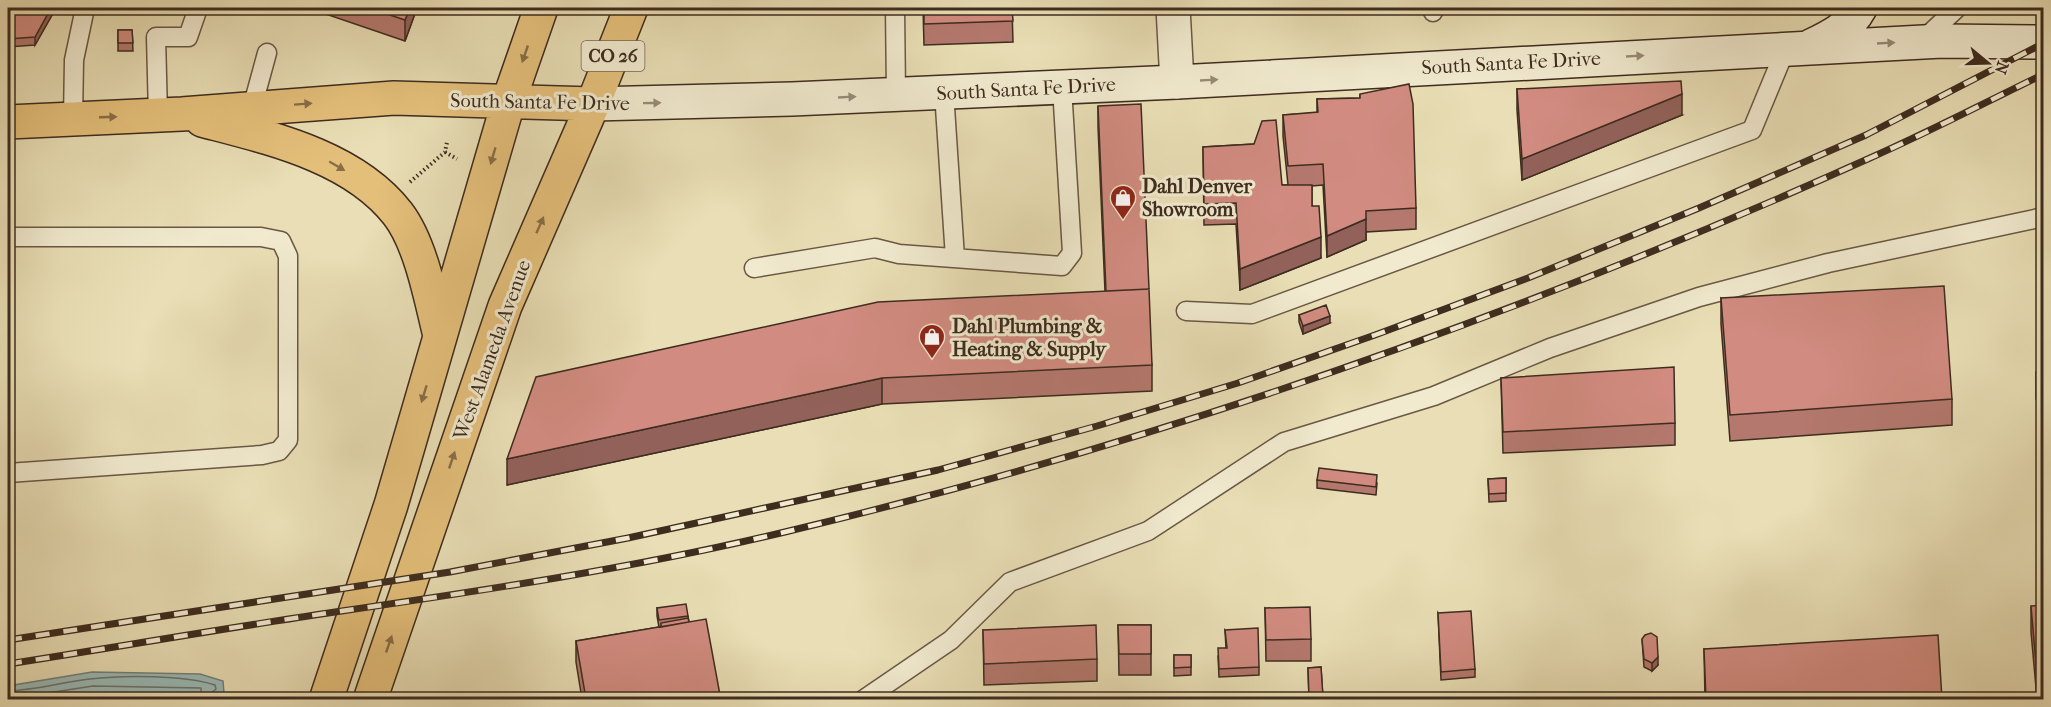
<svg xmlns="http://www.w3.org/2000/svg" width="2051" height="707" font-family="'IM FELL French Canon',serif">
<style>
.water{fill:#9abab7;stroke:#75817a;stroke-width:1.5}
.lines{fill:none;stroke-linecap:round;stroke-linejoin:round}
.shore{stroke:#6c736b;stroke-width:1.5}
.lane-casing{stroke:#695844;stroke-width:21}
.street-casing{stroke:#695844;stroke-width:36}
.secondary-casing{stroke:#3e2c1f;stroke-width:36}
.primary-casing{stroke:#3e2c1f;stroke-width:36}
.path{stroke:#3e2c1f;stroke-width:4;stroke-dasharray:1.5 3;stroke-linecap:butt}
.lane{stroke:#f1eacf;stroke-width:18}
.street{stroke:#f1eacf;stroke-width:33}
.secondary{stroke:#f1eacf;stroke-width:33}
.primary{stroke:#e4bf7a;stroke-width:33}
.rail-casing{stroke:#3e2c1f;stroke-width:7}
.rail{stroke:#f1eacf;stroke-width:4.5;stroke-dasharray:14;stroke-linecap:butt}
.wall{fill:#b4786e;stroke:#3e2c1f;stroke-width:1.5}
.shaded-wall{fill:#92615a;stroke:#3e2c1f;stroke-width:1.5}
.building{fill:#d18b80;stroke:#3e2c1f;stroke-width:1.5}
.oneway{fill:#988b77}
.oneway2{fill:#896e48}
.labels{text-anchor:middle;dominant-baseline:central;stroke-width:6;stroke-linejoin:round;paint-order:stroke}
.shield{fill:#f1eacf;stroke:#746554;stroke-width:1.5}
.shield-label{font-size:18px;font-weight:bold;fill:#3e2c1f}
.street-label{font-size:20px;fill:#3e2c1f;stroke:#f1eacf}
.poi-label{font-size:20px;font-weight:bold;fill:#3e2c1f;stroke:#f1eacf;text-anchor:start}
</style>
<rect width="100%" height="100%" fill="#e9deb5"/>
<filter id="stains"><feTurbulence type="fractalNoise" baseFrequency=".00333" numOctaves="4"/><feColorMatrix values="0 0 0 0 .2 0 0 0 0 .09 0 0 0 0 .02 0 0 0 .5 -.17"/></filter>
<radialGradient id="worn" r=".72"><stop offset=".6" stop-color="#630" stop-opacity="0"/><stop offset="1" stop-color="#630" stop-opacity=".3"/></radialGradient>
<path class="water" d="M92,672l108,2 23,7 1,12 -16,7 -200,-1v-13z"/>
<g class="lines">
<path class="shore" d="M8,691c27,-1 55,-9 82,-12 33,-4 94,-4 125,6l1,4 -6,5 -1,6
M8,699l85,-13 108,2v12
M64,700c42,-7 84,-6 126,-4l2,4"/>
<defs>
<path id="lane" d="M895,8l1,86
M1433,8v4
M1922,41l35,-33
M944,92l11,166
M252,108l15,-55
M158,115l-2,-78h32l10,-29
M73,119l1,-59 11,-52
M8,237h253l20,4 7,15v184l-9,11 -17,4 -254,18
M754,268l121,-20 24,6 163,12 10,-13 -10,-166
M1186,311l66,3 500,-184 34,-82
M863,700l88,-60 59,-58 138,-51 136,-89 150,-46 116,-48 149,-51 129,-34 216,-46"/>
<path id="street" d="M1173,8l4,74"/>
<path id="secondary" d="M1811,46c19,-9 39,-19 49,-38
M593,104l199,-5 385,-17 765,-41 102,1"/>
<path id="primary" d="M202,120c68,18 151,36 196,94 23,30 33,85 42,122
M8,122l174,-8 212,-16 199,6
M326,700l65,-195 118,-405 32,-92
M370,700l135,-394 88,-202 38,-96"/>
</defs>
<use href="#lane" class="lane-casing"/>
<use href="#street" class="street-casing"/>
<use href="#secondary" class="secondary-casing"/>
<use href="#primary" class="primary-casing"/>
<path class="path" d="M445,152l12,7
M410,182l35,-30 2,-10"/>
<use href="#lane" class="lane"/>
<use href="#street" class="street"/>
<use href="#secondary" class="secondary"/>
<use href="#primary" class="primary"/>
<defs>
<path id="rail" d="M8,640l442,-68 178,-34 310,-68 159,-44 141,-43 137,-48 153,-57 171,-70 167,-73 178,-92
M8,664c109,-17 218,-36 327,-52 152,-22 305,-45 454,-81 372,-89 732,-216 1081,-373 59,-26 116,-56 174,-84"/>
</defs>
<use href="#rail" class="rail-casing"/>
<use href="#rail" class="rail"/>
</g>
<path class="wall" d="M8,8h48l-21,37 -27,2z
M311,8h106l-12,33 -94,-32z
M923,8h89l1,34 -89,3z
M118,30h14l1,21h-15z
M1517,89l165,26 -160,65 -5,-70z
M1360,94l56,114v21l-50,3v8l-39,17 -4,-72 -11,1v20l9,52 -81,32 -4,-66 -32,1 -1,-78 51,-3 28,41h6l-5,-49v-21l34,-2v-14l43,-1z
M1098,106l54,259v26l-270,13 -375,81 598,-193 -7,-165z
M1721,298l231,101v26l-222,16 -9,-117z
M1299,315l31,8 -27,11 -4,-12z
M2043,353v48l-7,-2v-26z
M1501,378l174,45v22l-172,8z
M1506,478v23l-17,1 -1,-23z
M1317,480l60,3 -1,12 -59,-7z
M2031,606l12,93h-6l-6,-67z
M657,608l31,8 1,6 31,73v4h-138l-6,-37v-21l83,-14 -2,-11z
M1265,608l46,31v22h-45z
M1438,613l37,56v8l-34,3z
M1118,625h33v50h-32z
M983,630l114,29v22l-113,4z
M1225,630l34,37v8l-40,2 -1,-21 8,-8z
M1642,639l16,26 -6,6 -8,-4z
M1704,649l238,50h-237z
M1174,655h17v20l-17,1z
M1321,667l2,32h-14l-1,-31z"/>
<path class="shaded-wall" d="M51,8h5l-21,37v-8z
M410,8h7l-12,33v-21z
M1682,94v21l-160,65v-21z
M1366,219v21l-39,17v-21z
M1321,237v21l-81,32v-21z
M1330,316v7l-27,11v-8z
M882,378v26l-375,81v-26z
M1658,657v8l-6,6v-8z"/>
<path class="building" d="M8,8h43l-16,29 -27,2z
M369,8h41l-5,12z
M924,8h88l1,13 -89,3z
M118,30h14l1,13h-15z
M1681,81l1,13 -160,65 -5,-70z
M1409,84l4,20 3,104 -50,3v8l-39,17 -4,-72 -35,2 -5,-51 35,-3 -1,-13 43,-1v-4z
M1141,104l8,185 -43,2 -8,-185z
M1276,120l6,65h30v21h7l2,31 -81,32 -4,-66 -32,1 -1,-57 51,-3 8,-23z
M1944,286l8,113 -222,16 -9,-117z
M1149,289l3,76 -270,13 -375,81 29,-82 342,-75z
M1326,305l4,11 -27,10 -4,-11z
M2043,353v23l-7,-3z
M1674,367l1,56 -172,9 -2,-54z
M1319,468l58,7 -1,12 -59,-7z
M1506,478v15l-17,1 -1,-15z
M686,604l2,12 -29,4 -2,-12z
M2043,605v94h-4l-8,-93z
M1310,607l1,32 -45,1 -1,-32z
M1471,611l4,58 -34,3 -3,-59z
M688,618l1,4 -28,5v-4z
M706,619l14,76 -25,4h-109l-10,-58z
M1096,625l1,34 -113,5 -1,-34z
M1118,625h33v29h-32z
M1258,628l1,39 -40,2 -1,-21h9l-2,-18z
M1651,633l6,4 1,20 -6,6 -8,-4 -2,-20 3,-4z
M1938,635l4,64h-236l-2,-50z
M1174,655h17v12l-17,1z
M1321,667l2,30 -14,1 -1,-30z"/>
<defs><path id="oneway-solid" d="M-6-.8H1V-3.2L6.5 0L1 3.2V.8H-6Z" transform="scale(1.5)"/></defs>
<g class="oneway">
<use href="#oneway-solid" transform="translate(1886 43) rotate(-3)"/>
<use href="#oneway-solid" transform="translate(1635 56) rotate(-3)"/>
<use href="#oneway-solid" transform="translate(1209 80) rotate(-3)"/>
<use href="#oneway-solid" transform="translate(847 97) rotate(-3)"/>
<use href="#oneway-solid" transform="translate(652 103) rotate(-1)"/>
</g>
<g class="oneway2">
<use href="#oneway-solid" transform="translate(525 54) rotate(109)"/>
<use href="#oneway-solid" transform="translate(303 104) rotate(-4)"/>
<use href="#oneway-solid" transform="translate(108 117) rotate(-2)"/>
<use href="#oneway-solid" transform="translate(493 156) rotate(106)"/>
<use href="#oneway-solid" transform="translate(337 166) rotate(30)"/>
<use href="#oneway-solid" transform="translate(540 225) rotate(-66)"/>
<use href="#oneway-solid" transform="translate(424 394) rotate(107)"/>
<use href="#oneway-solid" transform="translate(452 460) rotate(-71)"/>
<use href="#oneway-solid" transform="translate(389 644) rotate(-71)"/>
</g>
<defs>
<symbol id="shop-pin" viewBox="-11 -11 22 30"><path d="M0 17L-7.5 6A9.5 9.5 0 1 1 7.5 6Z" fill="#8f2418" stroke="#f1eacf"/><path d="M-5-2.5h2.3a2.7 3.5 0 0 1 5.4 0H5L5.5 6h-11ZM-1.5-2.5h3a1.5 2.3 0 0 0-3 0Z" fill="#fff"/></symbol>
</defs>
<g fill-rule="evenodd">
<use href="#shop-pin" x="1108" y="183" width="30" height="40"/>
<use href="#shop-pin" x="917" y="322" width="30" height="40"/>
</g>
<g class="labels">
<rect class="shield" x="581.5" y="41" width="63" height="30" rx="4.5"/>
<g class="shield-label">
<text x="613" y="56">CO 26</text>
</g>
<g class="street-label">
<text transform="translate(1511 63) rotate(-3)">South Santa Fe Drive</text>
<text transform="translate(1026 89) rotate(-3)">South Santa Fe Drive</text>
<text transform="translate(540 102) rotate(1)">South Santa Fe Drive</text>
<text transform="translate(492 350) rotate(-70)">West Alameda Avenue</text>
</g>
<g class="poi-label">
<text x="1142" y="186">Dahl Denver<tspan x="1142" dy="23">Showroom</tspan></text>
<text x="952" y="326">Dahl Plumbing &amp;<tspan x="952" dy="23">Heating &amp; Supply</tspan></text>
</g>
</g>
<rect width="2051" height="707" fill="none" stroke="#e9deb5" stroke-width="30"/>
<rect x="9" y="9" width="2033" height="689" fill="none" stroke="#3e2c1f" stroke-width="3"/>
<rect x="15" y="15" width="2021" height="677" fill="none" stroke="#3e2c1f" stroke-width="1.5"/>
<g transform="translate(1988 63) rotate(109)" stroke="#f1eacf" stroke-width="4.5" paint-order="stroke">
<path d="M0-4.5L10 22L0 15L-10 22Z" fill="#3e2c1f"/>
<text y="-9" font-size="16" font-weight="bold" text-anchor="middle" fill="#3e2c1f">N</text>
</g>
<rect width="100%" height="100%" filter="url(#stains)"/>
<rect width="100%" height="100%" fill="url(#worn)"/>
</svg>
